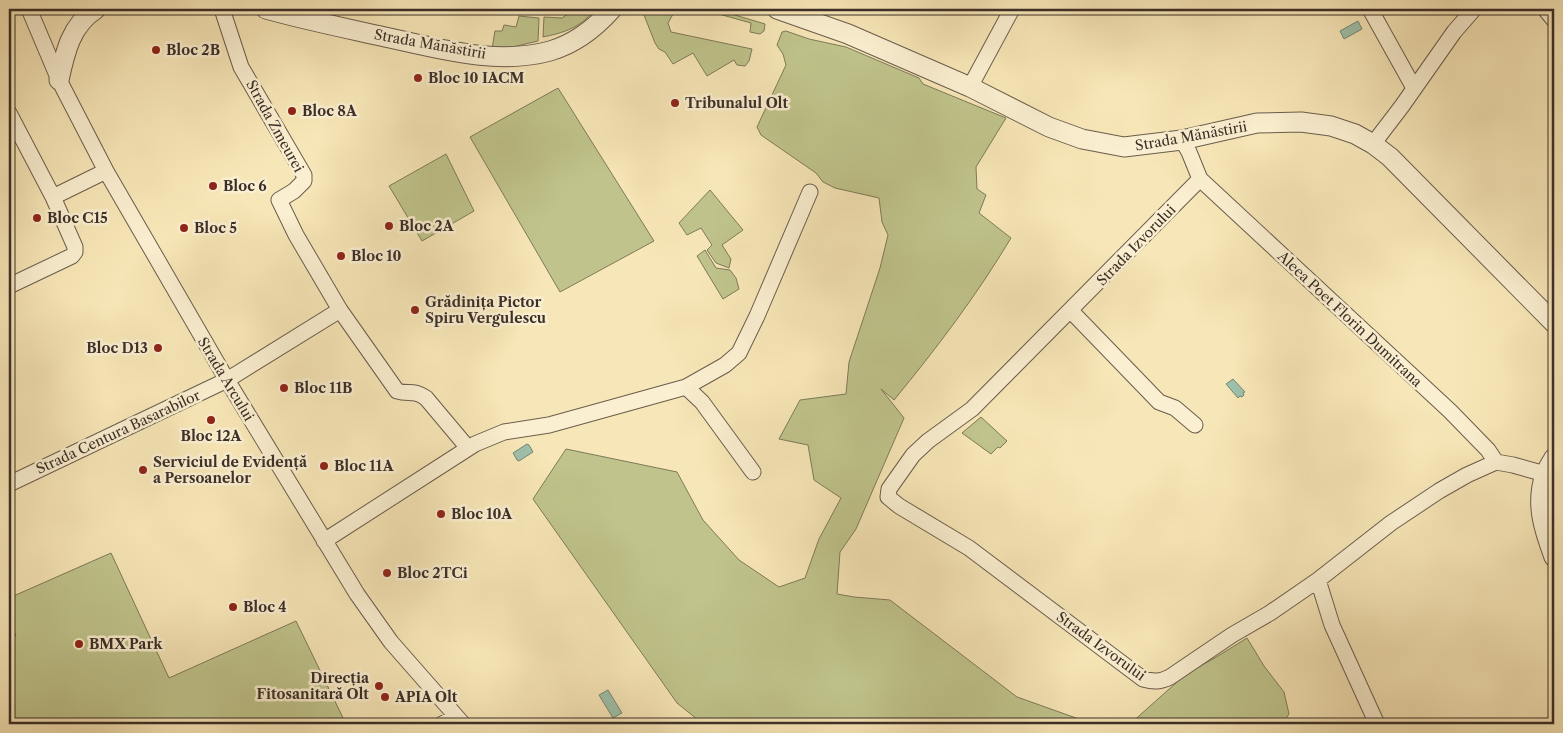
<svg xmlns="http://www.w3.org/2000/svg" width="1563" height="733" font-family="'Libre Caslon Text',serif">
<style>
.green{fill:#c0c48c;stroke:#7e7a5a}
.water{fill:#9ec0aa;stroke:#768676}
.lines{fill:none;stroke-linecap:round;stroke-linejoin:round}
.minor-casing{stroke:#6a5d4c;stroke-width:17}
.tertiary-casing{stroke:#6a5d4c;stroke-width:21}
.minor{stroke:#faefd0;stroke-width:15}
.tertiary{stroke:#faefd0;stroke-width:19}
.poi-dot{fill:#8f2418;stroke:#faefd0;stroke-width:2}
.labels{text-anchor:middle;dominant-baseline:central;stroke-width:5;stroke-linejoin:round;paint-order:stroke}
.street-label{font-size:14px;fill:#3b2f29;stroke:#faefd0}
.poi-label{font-size:14px;font-weight:bold;fill:#3b2f29;stroke:#faefd0;text-anchor:start}
</style>
<rect width="100%" height="100%" fill="#f7e6b7"/>
<filter id="stains"><feTurbulence type="fractalNoise" baseFrequency=".004" numOctaves="4"/><feColorMatrix values="0 0 0 0 .2 0 0 0 0 .09 0 0 0 0 .02 0 0 0 .5 -.17"/></filter>
<radialGradient id="worn" r=".72"><stop offset=".6" stop-color="#630" stop-opacity="0"/><stop offset="1" stop-color="#630" stop-opacity=".3"/></radialGradient>
<path class="green" d="M582,9h12c-11,18 -31,24 -51,28l1,-20 18,1 10,-7 2,3z
M650,9h26l-8,14 3,9 81,17 -3,12 -4,5 -8,-1 -3,-5 -27,16 -14,-23 -20,11 -8,-12 -6,-3 -4,-6 -11,-28z
M701,9h14l50,15 -1,7 -4,3 -10,-2 1,-9z
M519,16l20,2 -1,23 -34,8h-12l3,-18h7l2,-6 12,2z
M786,31l23,8 37,8 73,31 4,6 83,34 -30,49 1,22 9,6 -7,18 32,25c-34,57 -75,111 -117,162l-13,-11 23,29 -48,111 -16,23 -3,42 17,3 36,3 127,97 76,27h-319l-11,-4 -6,4h-54l-26,-21 -144,-204 33,-50 111,23 26,48 36,40 40,27 26,-9 14,-39 22,-41 -27,-18 -6,-35 -29,-6 21,-39 46,-6 3,-32 31,-94 8,-33 -6,-13 -3,-24 -44,-10 -12,-6 -7,-9 -55,-38 -4,-8 29,-62 -3,-11 -6,-9 5,-13z
M558,88l96,153 -94,51 -90,-155z
M446,154l28,57 -52,30 -33,-55z
M710,190l33,40 -21,15 9,14 -2,9 -13,-5 -9,-13 5,-5 -11,-17 -14,7 -8,-12z
M705,250l11,18 14,2 6,8 3,11 -16,10 -26,-43z
M981,417l26,24 -7,7 -2,-1 -7,7 -29,-21z
M111,553l58,125 127,-57 50,103h-337v-85l7,-3 -7,-17v-21z
M1247,638l17,28 20,26 5,22 -7,10h-152l56,-50 32,-18z"/>
<path class="water" d="M1358,21l4,8 -18,10 -4,-8z
M1233,379l12,13 -2,1 1,2 -2,2 -2,-1 -2,2 -12,-14z
M527,444l2,1 4,7 -14,9 -2,-1 -4,-7z
M608,690l14,23 -9,5 -14,-23z"/>
<g class="lines">
<defs>
<path id="minor" d="M29,9l30,71 47,91 121,209 130,214 34,48 72,82
M222,9l19,58 63,108v6l-10,10 -15,9 17,35 44,75 57,81c12,4 16,-2 29,7l42,50
M1370,9l44,79
M1545,9l9,11
M970,87l42,-78
M9,113l44,84 22,50v5l-3,4 -63,30
M1182,140l7,12 11,27 250,232 38,39 8,12
M1373,144l29,-38 52,-74 20,-23
M1200,179l-228,230 -44,32 -15,14 -24,34 -1,8 11,9 70,42 174,131c11,3 17,3 27,-2l62,-42 38,-22 48,-33 73,-57 48,-32 28,-16 29,-13 17,3 32,9
M53,197l53,-26
M1071,311l88,91 16,6 20,17
M686,387l16,15 51,70
M9,484l218,-104 113,-70
M324,541l151,-97 29,-12 45,-7 137,-38 39,-22 14,-12 18,-37 53,-124
M1318,580l14,45 45,99
M442,724l14,-7"/>
<path id="tertiary" d="M266,9c39,11 79,19 119,28 53,11 111,29 165,14 24,-7 46,-24 62,-42
M777,9l71,25 122,53 79,40 33,12 42,8 58,-7 75,-17 44,-1 30,4 24,8 18,10 17,13 164,166
M59,80c6,-28 12,-55 37,-71
M1554,458c-3,5 -7,11 -9,17 -10,29 -1,55 9,82"/>
</defs>
<use href="#minor" class="minor-casing"/>
<use href="#tertiary" class="tertiary-casing"/>
<use href="#minor" class="minor"/>
<use href="#tertiary" class="tertiary"/>
</g>
<g class="poi-dot">
<circle cx="156" cy="50" r="5"/>
<circle cx="418" cy="78" r="5"/>
<circle cx="675" cy="103" r="5"/>
<circle cx="292" cy="111" r="5"/>
<circle cx="213" cy="186" r="5"/>
<circle cx="37" cy="218" r="5"/>
<circle cx="389" cy="226" r="5"/>
<circle cx="184" cy="228" r="5"/>
<circle cx="341" cy="256" r="5"/>
<circle cx="415" cy="310" r="5"/>
<circle cx="158" cy="348" r="5"/>
<circle cx="284" cy="388" r="5"/>
<circle cx="211" cy="420" r="5"/>
<circle cx="324" cy="466" r="5"/>
<circle cx="143" cy="470" r="5"/>
<circle cx="441" cy="514" r="5"/>
<circle cx="387" cy="573" r="5"/>
<circle cx="233" cy="607" r="5"/>
<circle cx="79" cy="644" r="5"/>
<circle cx="379" cy="686" r="5"/>
<circle cx="385" cy="697" r="5"/>
</g>
<g class="labels">
<g class="street-label">
<text transform="translate(430 44) rotate(10)">Strada Mănăstirii</text>
<text transform="translate(275 126) rotate(61)">Strada Zmeurei</text>
<text transform="translate(1191 136) rotate(-10)">Strada Mănăstirii</text>
<text transform="translate(1136 245) rotate(-46)">Strada Izvorului</text>
<text transform="translate(1350 319) rotate(43)">Aleea Poet Florin Dumitrana</text>
<text transform="translate(226 379) rotate(59)">Strada Arcului</text>
<text transform="translate(118 432) rotate(-25)">Strada Centura Basarabilor</text>
<text transform="translate(1101 646) rotate(36)">Strada Izvorului</text>
</g>
<g class="poi-label">
<text x="166" y="50">Bloc 2B</text>
<text x="428" y="78">Bloc 10 IACM</text>
<text x="685" y="103">Tribunalul Olt</text>
<text x="302" y="111">Bloc 8A</text>
<text x="223" y="186">Bloc 6</text>
<text x="47" y="218">Bloc C15</text>
<text x="399" y="226">Bloc 2A</text>
<text x="194" y="228">Bloc 5</text>
<text x="351" y="256">Bloc 10</text>
<text x="425" y="302">Grădinița Pictor<tspan x="425" dy="16">Spiru Vergulescu</tspan></text>
<text x="148" y="348" text-anchor="end">Bloc D13</text>
<text x="294" y="388">Bloc 11B</text>
<text x="211" y="436" text-anchor="middle">Bloc 12A</text>
<text x="153" y="462">Serviciul de Evidență<tspan x="153" dy="16">a Persoanelor</tspan></text>
<text x="334" y="466">Bloc 11A</text>
<text x="451" y="514">Bloc 10A</text>
<text x="397" y="573">Bloc 2TCi</text>
<text x="243" y="607">Bloc 4</text>
<text x="89" y="644">BMX Park</text>
<text x="369" y="678" text-anchor="end">Direcția<tspan x="369" dy="16">Fitosanitară Olt</tspan></text>
<text x="395" y="697">APIA Olt</text>
</g>
</g>
<rect width="1563" height="733" fill="none" stroke="#f7e6b7" stroke-width="30"/>
<rect x="10" y="10" width="1543" height="713" fill="none" stroke="#3b2f29" stroke-width="2.5"/>
<rect x="15" y="15" width="1533" height="703" fill="none" stroke="#3b2f29"/>
<rect width="100%" height="100%" filter="url(#stains)"/>
<rect width="100%" height="100%" fill="url(#worn)"/>
</svg>
